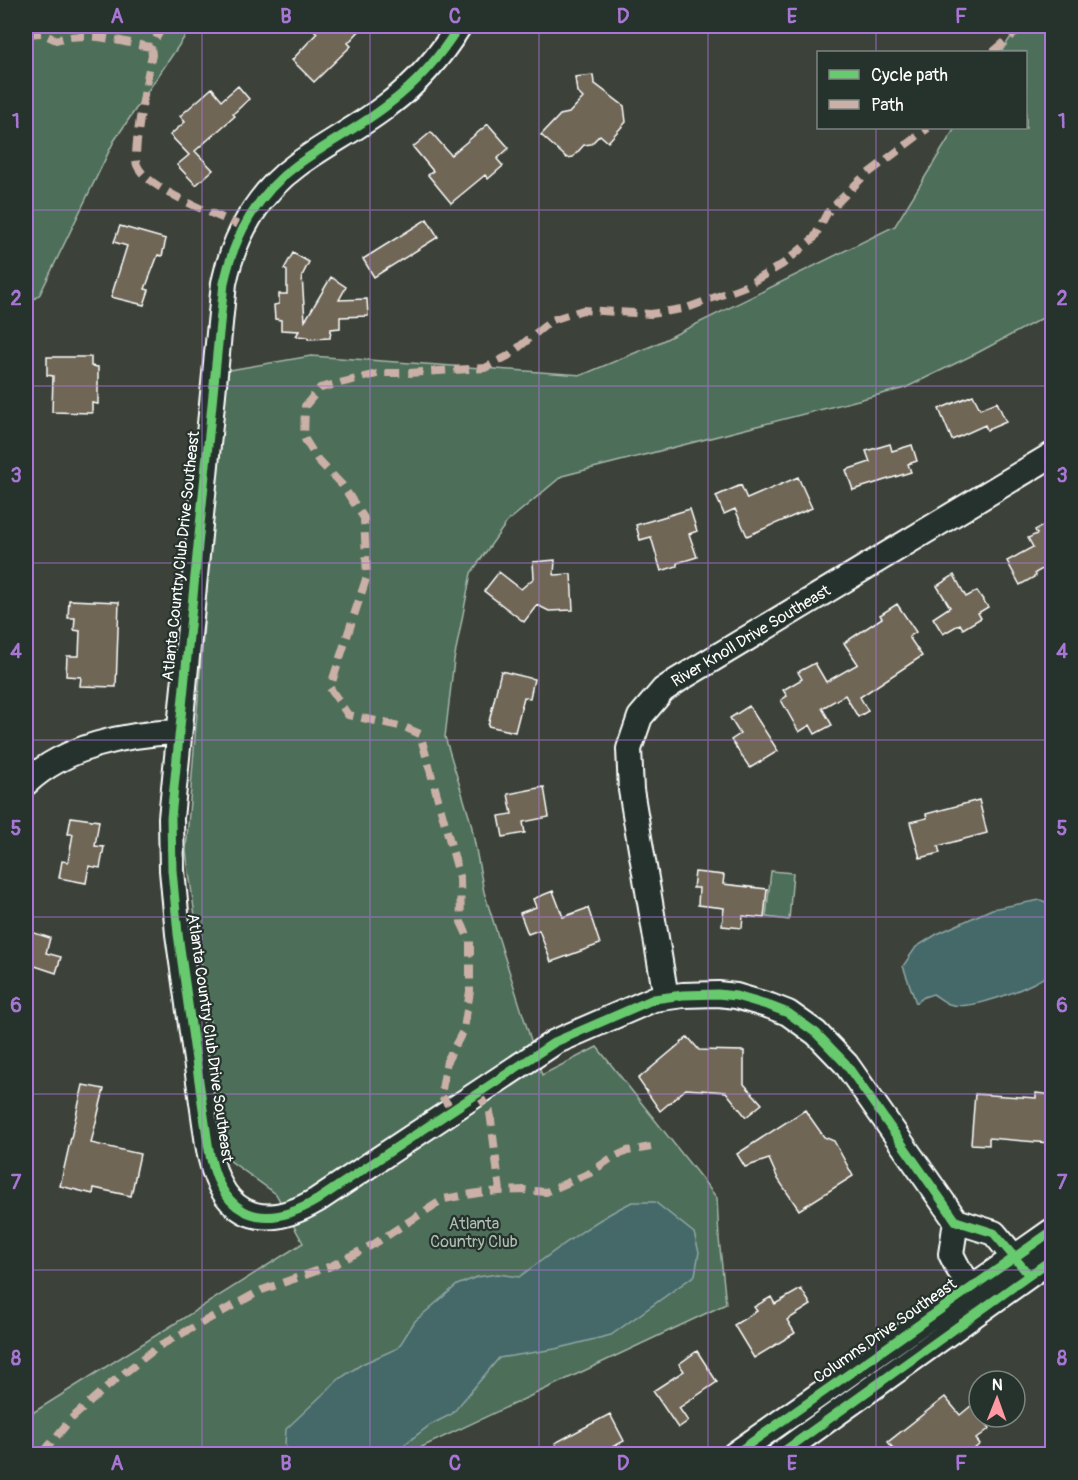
<svg xmlns="http://www.w3.org/2000/svg" width="1078" height="1480" font-family="Pangolin,sans-serif">
<style>
.green{fill:#4d6e59;stroke:#a6b6ac;stroke-width:1.5}
.water{fill:#446969;stroke:#8fa5a5;stroke-width:1.5}
.building{fill:#6f6657;stroke:#fff;stroke-width:1.5}
.lines{fill:none;stroke-linecap:round;stroke-linejoin:round}
.minor-casing{stroke:#fff;stroke-width:28}
.minor{stroke:#26332d;stroke-width:24}
.quiet{stroke:#cab0a6;stroke-width:8;stroke-dasharray:15 8;stroke-linecap:butt}
.cycleway-casing{stroke:#26332d;stroke-width:13}
.cycleway{stroke:#67ca6e;stroke-width:9}
.grid{fill:none;stroke:#a976d5;stroke-width:1.5;stroke-opacity:0.55}
.labels{text-anchor:middle;dominant-baseline:central;stroke-width:4.5;stroke-linejoin:round;paint-order:stroke}
.street-label{font-size:16px;fill:#fff;stroke:#26332d}
.park-label{font-size:16px;fill:#afbeb4;stroke:#26332d}
.neatline{fill:none;stroke:#a976d5;stroke-width:2}
.grid-label{font-size:20px;text-anchor:middle;font-weight:bold;fill:#a976d5}
</style>
<rect width="100%" height="100%" fill="#3c423a"/>
<filter id="ink" filterUnits="userSpaceOnUse"><feTurbulence type="fractalNoise" baseFrequency=".0167" numOctaves="2"/><feDisplacementMap in="SourceGraphic" scale="12" xChannelSelector="R" yChannelSelector="G"/><feConvolveMatrix kernelMatrix="1 2 1 2 8 2 1 2 1" color-interpolation-filters="sRGB"/></filter>
<g filter="url(#ink)">
<path class="green" d="M26,26h166l-78,115 -74,153 -14,12z
M1018,26h34v287l-73,39 -74,36 -343,88 -55,46 -36,51 -17,87 -9,77 26,86 13,69 58,183 55,-28 120,151 2,41 7,65 -319,150h-381v-37l277,-174 -27,-49 -47,-34 -43,-309 38,-480 87,-15 271,19 72,-30 241,-119 60,-98h71v-76h-25z
M771,871l22,2 -4,47 -23,-3z"/>
<path class="water" d="M1040,900l12,4v68c-17,14 -81,40 -103,32 -5,-2 -11,-7 -16,-10l-9,3 -8,6 -13,-37 13,-19 21,-13 55,-25z
M632,1202h23l39,31 5,19 -4,23 -84,60 -56,14 -56,9 -47,56 -22,11 -38,29h-103l-4,-10 1,-15 53,-50 23,-15 36,-16 17,-27 42,-36 20,-8 21,-3 21,3c37,-27 72,-55 113,-75z"/>
<path class="building" d="M310,26h54l-16,17 3,3 -37,36 -22,-22 25,-27z
M593,75l1,8 30,23 2,16 -18,20 -8,-7 -9,9 -7,1 -11,12 -6,1 -26,-23 19,-20 9,-2 14,-15 -6,-6 -2,-15z
M238,86l11,13 -16,15 2,2 -40,35 18,19 -17,15 -19,-20 12,-10 -19,-20 15,-13 -5,-6 32,-28 10,12z
M488,124l21,24 -12,11 6,7 -15,13 -3,-4 -34,28 -23,-28 5,-4 -20,-24 18,-15 20,23z
M427,219l11,18 -64,40 -11,-18z
M120,226l46,13 -4,17 -4,-1 -13,34 4,1 -5,15 -33,-8 16,-51 -13,-4z
M293,253l16,9 -7,14 3,45 26,-44 15,10 -7,13 28,-1 1,17 -28,1v11l-9,1 -1,9 -22,1 -1,-2 -11,-1 3,-5 -18,-1v-10l-6,-1 -1,-14 5,-1v-10h8v-23l-3,-2z
M47,357h44v9l7,1v37l-6,-1v10l-40,-1 1,-36 -6,-1z
M973,395l7,14 17,-7 9,20 -19,8 -2,-5 -33,15 -13,-31z
M890,444l2,7 20,-6 5,16 -9,3 3,8 -58,18 -7,-20 24,-8 -4,-11z
M798,477l14,31 -65,28 -12,-27 -11,5 -8,-18 25,-11 6,14z
M690,509l7,22 -8,3 8,23 -20,6v3l-16,5 -10,-34 -11,3 -4,-15z
M1046,524l2,2 5,-2v39l-18,10 1,3 -16,9 -13,-24 26,-14 -5,-9 9,-4 -2,-4z
M555,560l-1,15 17,-1 2,36 -24,1 -12,-6 -13,17 -40,-31 15,-19 22,17 13,-11 -1,-16z
M954,575l12,22 11,-6 11,16 -10,6 3,5 -18,11 -3,-5 -17,10 -10,-16 17,-11 -13,-21z
M69,600l50,2 -3,85 -36,-1 1,-9 -15,-1 1,-20h12l1,-25 -6,-1 1,-12h-7z
M897,604l19,28 -7,5 13,19 -62,41 8,14 -10,6 -13,-22 -23,13 10,17 -17,9 -5,-9 -11,7 -18,-32 6,-4 -4,-6 19,-11 -4,-7 17,-9 11,19 32,-18 -14,-21 38,-25 -2,-3z
M501,671l33,8 -4,19 -6,-1 -9,35 -27,-6z
M749,706l29,45 -28,17 -19,-28 9,-6 -10,-16z
M544,787l5,30 -26,5 2,11 -22,4 -4,-21 13,-2 -4,-20z
M979,800l8,33 -49,13 2,7 -20,5 -10,-36 17,-4 -1,-4z
M71,817l28,4 -4,25 9,1 -4,21 -11,-2 -3,17 -27,-5 3,-17 6,1 5,-28h-5z
M695,872l29,3 -1,9 44,5 -3,29 -21,-2 -1,12 -20,-2 2,-18 -26,-3 1,-17h-6z
M553,891l10,26 25,-9 12,36 -49,18 -12,-32 -11,4 -8,-21 16,-6 -3,-8z
M28,931l22,7 -4,15 15,4 -5,16 -30,-10v-23z
M688,1037l11,13 45,1v33l18,20 -16,13 -20,-25 -40,-3 -26,22 -22,-32z
M83,1085l21,4 -13,54 49,11 -9,42 -37,-8 -1,6 -33,-8z
M1036,1093l16,2 -3,48 -60,-5v7l-18,-1 4,-50 61,4z
M805,1110l19,27 10,4 19,35 -54,34 -21,-31 -9,-20 -24,8 -8,-13z
M801,1289l10,16 -24,15 8,13 -41,25 -20,-33 23,-14 -3,-4 17,-10 4,7z
M697,1351l20,31 -38,26 9,13 -10,7 -25,-37 31,-20 -5,-7z
M945,1397l15,18 12,-10 7,9v3h2l9,11 -14,11 4,5 -13,11h-69l-10,-13z
M610,1414l14,27 -26,14h-37l-6,-12z"/>
<g class="lines">
<defs>
<path id="minor" d="M459,26c-18,29 -42,57 -70,78 -29,23 -62,39 -92,61 -39,28 -63,71 -73,118l-53,535 1,52 6,64 30,210c10,67 48,92 109,56l238,-158 99,-43 29,-4 35,-1 18,2 34,10 18,7 28,20 30,31 110,157 38,12 35,42
M26,783c39,-37 100,-49 152,-51
M666,997l-35,-207 -2,-41 11,-32 23,-27 15,-10 374,-225
M956,1221l-5,33 7,14 22,32
M735,1454l317,-223
M780,1454l272,-195"/>
</defs>
<use href="#minor" class="minor-casing"/>
<use href="#minor" class="minor"/>
<path class="quiet" d="M26,34l15,-1 15,7c32,-10 63,2 95,7l12,-21
M151,47l1,8c-4,17 -20,97 -15,110 9,24 83,51 106,62
M993,52l30,-26
M477,1092l13,20 10,79 24,-1 22,2 44,-19 20,-14 17,-8 24,-4
M451,1109l-10,-14 6,-34 17,-32 6,-38v-50l-9,-19 -1,-44 -40,-144 -16,-7 -56,-12 -18,-27 37,-112 -3,-58 -22,-33 -24,-25 -14,-22 1,-32 15,-18 61,-15h28l76,-5 23,-12 44,-36 31,-10 68,4 36,-6 58,-22 38,-22 31,-26 13,-25 35,-35 66,-50
M42,1454l29,-35 38,-34 50,-39 103,-56 69,-24 43,-22 70,-45 34,-6 22,-2"/>
<defs>
<path id="cycleway" d="M459,26c-18,29 -42,57 -70,78 -29,23 -62,39 -92,61 -39,28 -63,71 -73,118l-53,535 1,52 6,64 30,210c10,67 48,92 109,56l238,-158 99,-43 29,-4 35,-1 18,2 34,10 18,7 28,20 30,31 110,157 38,12 35,42
M735,1454l317,-223
M780,1454l272,-195"/>
</defs>
<use href="#cycleway" class="cycleway-casing"/>
<use href="#cycleway" class="cycleway"/>
</g>
</g>
<path class="grid" d="M202,26v1428M370,26v1428M539,26v1428M708,26v1428M876,26v26M876,128v1326M26,210h1026M26,386h1026M26,563h1026M26,740h1026M26,917h1026M26,1094h1026M26,1270h1026"/>
<g class="labels">
<g class="street-label">
<text transform="translate(181 556) rotate(-84)">Atlanta Country Club Drive Southeast</text>
<text transform="translate(751 636) rotate(-31)">River Knoll Drive Southeast</text>
<text transform="translate(210 1038) rotate(82)">Atlanta Country Club Drive Southeast</text>
<text transform="translate(885 1331) rotate(-35)">Columns Drive Southeast</text>
</g>
<g class="park-label">
<text x="474" y="1224">Atlanta<tspan x="474" dy="18">Country Club</tspan></text>
</g>
</g>
<rect width="1078" height="1480" fill="none" stroke="#26332d" stroke-width="66"/>
<rect x="817" y="51" width="210" height="78" fill="#26332d" stroke="#7d8581" stroke-width="1.5"/>
<rect x="829" y="70" width="30" height="9" fill="#67ca6e" stroke="#7d8581" stroke-width="1.5"/>
<text x="871" y="81" font-size="18" fill="#ffffff">Cycle path</text>
<rect x="829" y="100" width="30" height="9" fill="#cab0a6" stroke="#7d8581" stroke-width="1.5"/>
<text x="871" y="111" font-size="18" fill="#ffffff">Path</text>
<g transform="translate(997 1399) rotate(1)"><circle r="28" fill="#26332d" stroke="#7d8581" stroke-width="1.5"/>
<path d="M0-4.5L10 22L0 15L-10 22Z" fill="#ff9aa2"/>
<text y="-9" font-size="16" font-weight="bold" text-anchor="middle" fill="#ffffff">N</text>
</g>
<rect x="33" y="33" width="1012" height="1414" class="neatline"/>
<g class="grid-label">
<text x="117" y="23">A</text>
<text x="286" y="23">B</text>
<text x="455" y="23">C</text>
<text x="623" y="23">D</text>
<text x="792" y="23">E</text>
<text x="961" y="23">F</text>
<text x="16" y="128">1</text>
<text x="1062" y="128">1</text>
<text x="16" y="305">2</text>
<text x="1062" y="305">2</text>
<text x="16" y="482">3</text>
<text x="1062" y="482">3</text>
<text x="16" y="658">4</text>
<text x="1062" y="658">4</text>
<text x="16" y="835">5</text>
<text x="1062" y="835">5</text>
<text x="16" y="1012">6</text>
<text x="1062" y="1012">6</text>
<text x="16" y="1189">7</text>
<text x="1062" y="1189">7</text>
<text x="16" y="1365">8</text>
<text x="1062" y="1365">8</text>
<text x="117" y="1470">A</text>
<text x="286" y="1470">B</text>
<text x="455" y="1470">C</text>
<text x="623" y="1470">D</text>
<text x="792" y="1470">E</text>
<text x="961" y="1470">F</text>
</g>
</svg>
